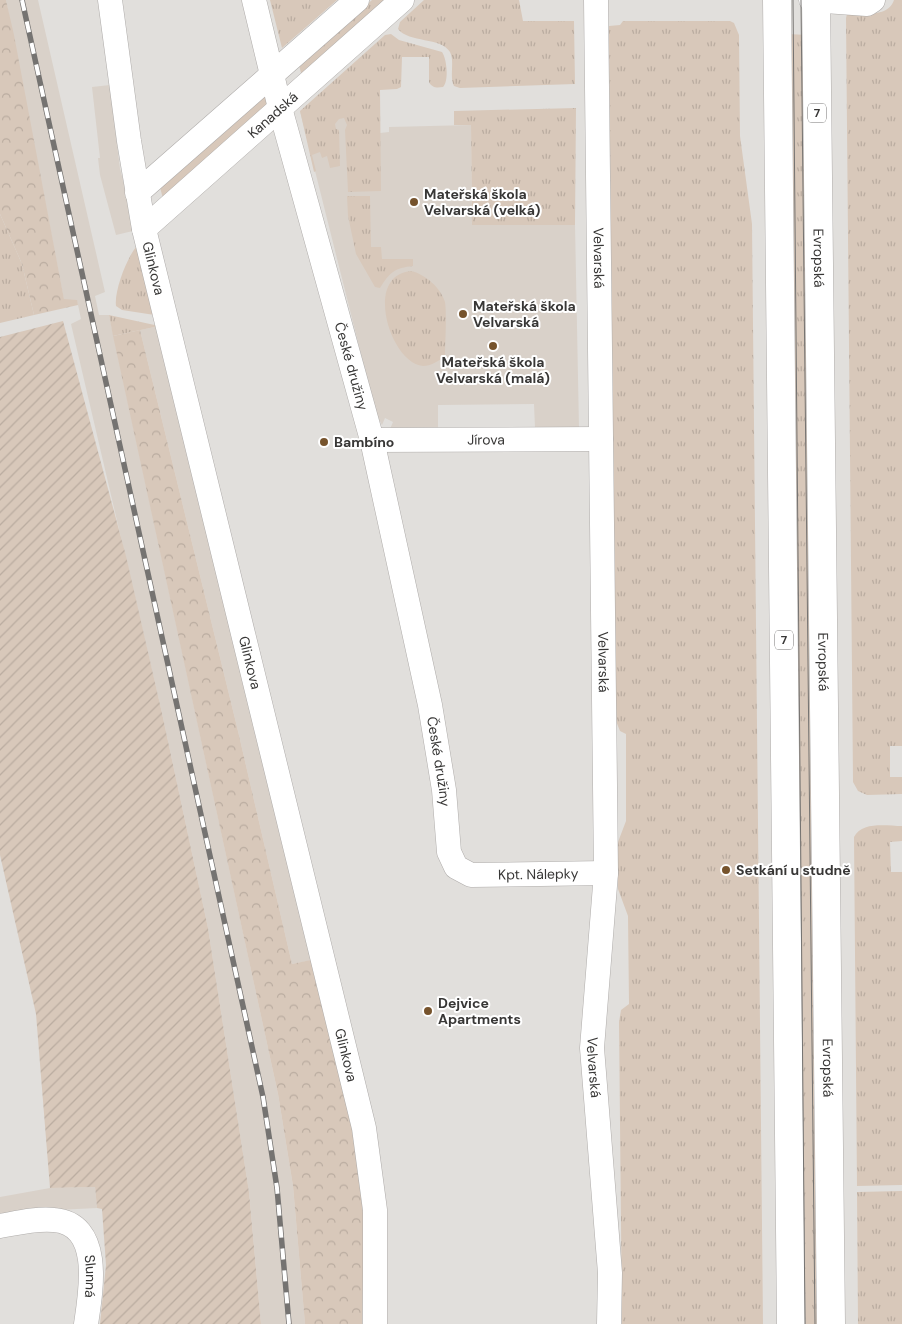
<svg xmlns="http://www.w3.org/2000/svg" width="902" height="1324" font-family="'DM Sans',sans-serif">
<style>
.built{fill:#d9d1c9}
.grass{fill:url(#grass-tufts)}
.forest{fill:url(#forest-crowns)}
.garden{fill:url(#garden-furrows)}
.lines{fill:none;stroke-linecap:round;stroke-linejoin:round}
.minor-casing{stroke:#afacaa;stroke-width:25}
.primary-casing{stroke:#afacaa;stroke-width:29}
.minor{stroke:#fff;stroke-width:24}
.primary{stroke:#fff;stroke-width:28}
.tram{stroke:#757371;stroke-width:1}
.rail-casing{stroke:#757371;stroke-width:5.5}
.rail{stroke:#fff;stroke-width:4;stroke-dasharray:11;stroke-linecap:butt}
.poi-dot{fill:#76532c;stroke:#fff;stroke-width:2}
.labels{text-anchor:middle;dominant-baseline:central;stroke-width:4;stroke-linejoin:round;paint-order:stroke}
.shield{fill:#fff;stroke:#747372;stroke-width:1}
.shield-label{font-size:12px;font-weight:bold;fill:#383736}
.street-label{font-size:14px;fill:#383736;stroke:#fff}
.poi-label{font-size:14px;font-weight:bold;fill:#383736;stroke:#fff;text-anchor:start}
</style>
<defs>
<pattern id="grass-tufts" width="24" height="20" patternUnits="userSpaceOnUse" patternTransform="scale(1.25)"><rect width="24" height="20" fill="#d8c8ba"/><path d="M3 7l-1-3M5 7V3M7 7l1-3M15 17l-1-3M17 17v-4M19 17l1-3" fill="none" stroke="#baaca0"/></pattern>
<pattern id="forest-crowns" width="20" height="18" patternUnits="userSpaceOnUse" patternTransform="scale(1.25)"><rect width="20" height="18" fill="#d8c8ba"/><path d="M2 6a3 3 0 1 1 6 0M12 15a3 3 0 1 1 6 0" fill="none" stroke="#baaca0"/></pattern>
<pattern id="garden-furrows" width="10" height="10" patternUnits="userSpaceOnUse" patternTransform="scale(1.25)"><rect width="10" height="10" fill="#d8c8ba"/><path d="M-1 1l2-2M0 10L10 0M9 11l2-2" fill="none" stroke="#baaca0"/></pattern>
</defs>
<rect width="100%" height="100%" fill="#e1dfdc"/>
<path class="built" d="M6,0h32l67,292 -10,4 4,19h10l169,779 15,92 12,138h-44l-12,-132 -41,-264 -46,-215 -91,-389 10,-5 -3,-14 -2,-5h-12z
M110,85l10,84 17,61 -21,5 -16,-60 -2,-17h2l-8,-71z
M380,89v44l9,-1v-5l82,-2 1,100h103l4,203h-44l-1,-24 -96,1v24h-48l3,-7 -8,-4 -3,7 -6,-11 -76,-303z
M159,326l153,634 -20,4 -54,-233 -98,-401z
M95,1187l2,21 -40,2 -57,10v-23l50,-9z"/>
<path class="grass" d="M270,0h67l-55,48z
M372,0h17l-87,77 -3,-12z
M424,0h95l4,21h51l1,63 -115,4 -6,-2c-5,-10 1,-24 -4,-34 -9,-15 -41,-9 -52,-23l2,-7z
M894,0h8v746h-12v31h12v17l-35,1 -9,-4 -5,-9 -7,-764 1,-4c16,-1 41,4 47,-14z
M623,21h107l4,2 5,12 1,101 12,88 11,1100h-141l-3,-302 2,-12 8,-6 -1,-88 -10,-27v-47l8,-21v-87l-6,-3 -4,-10 -7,-679v-16l11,-1z
M391,34l8,6 43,12c5,7 7,29 1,35 -6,1 -11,1 -14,-5v-25h-27l-1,30 -4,2 -17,1 1,101 -33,1 -3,-62 2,-5 -3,-7 -5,1 -4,5 1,5 3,1 1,36 -10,2 -3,-12 -5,2 -2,-6 -8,3 4,16 -2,1 -14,-61 85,-76z
M788,34l19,1 13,1289h-19z
M265,94l9,6 -111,99 -3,-12z
M576,108l-1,117h-103l-1,-100h-17v-14z
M347,196h23l1,51h10l1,12h31v7c-18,2 -23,6 -33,22l-5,-1 -19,-33 -8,-38z
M0,214l22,50 12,51 -34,8z
M137,246l24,70 -39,-6 -6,-4c-2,-15 11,-49 21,-60z
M411,271c14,3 30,17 34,31 2,13 0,41 0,55 -7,4 -14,9 -22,9 -33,-3 -60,-91 -12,-95z
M109,315l50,11 -46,10z
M902,826v15l-12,1 1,30h11v313l-45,1 -3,-349c8,-16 33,-11 48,-11z
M902,1191v133h-44l-1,-132z"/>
<path class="forest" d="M0,0h6l8,35 50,264 13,1 1,5 -44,10 -12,-51 -22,-50z
M140,330l98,401 54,233 23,-5 39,171 6,48 4,48 -2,98h-57l-12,-138 -15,-92 -165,-758z"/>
<path class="garden" d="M63,321l63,235 36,157 46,215 41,264 12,132h-161l6,-59 -4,-56 -5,-1 -2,-21 -45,1 -14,-174 -36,-159v-518z"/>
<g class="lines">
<defs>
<g id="minor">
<path id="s1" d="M110,0l19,141 15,88 220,899 11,82v114"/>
<path id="s2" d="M254,0l26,108 92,332 58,265 14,85 5,62 7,15 15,8 135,-2"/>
<path id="s3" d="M596,0l10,873 -14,175 18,225 -1,51"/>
<path d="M811,0l56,4 6,-4"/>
<path d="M137,193l220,-193"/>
<path id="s4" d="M144,229l258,-229"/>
<path id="s5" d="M372,440l229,-1"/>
<path id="s6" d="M0,1226c17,-3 37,-8 54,-6 49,4 37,71 32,104"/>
</g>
<g id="primary">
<path d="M777,0l14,1324"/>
<path id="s7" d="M816,0l15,1324"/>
</g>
</defs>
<use href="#minor" class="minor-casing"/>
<use href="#primary" class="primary-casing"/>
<use href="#minor" class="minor"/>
<use href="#primary" class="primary"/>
<path class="tram" d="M793,0l12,1324
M801,0l14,1324"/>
<defs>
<path id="rail" d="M22,0l241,1097 14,91 12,136"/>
</defs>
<use href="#rail" class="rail-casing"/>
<use href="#rail" class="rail"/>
</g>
<g class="poi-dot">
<circle cx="414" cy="202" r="5"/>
<circle cx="463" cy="314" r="5"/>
<circle cx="493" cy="346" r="5"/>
<circle cx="324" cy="442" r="5"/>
<circle cx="726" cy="870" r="5"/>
<circle cx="428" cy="1011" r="5"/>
</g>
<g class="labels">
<g class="shield">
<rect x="808" y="103.5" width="18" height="19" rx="4"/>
<rect x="775" y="630.5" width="18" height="19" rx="4"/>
</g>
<g class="shield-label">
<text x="817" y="113">7</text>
<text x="784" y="640">7</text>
</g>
<g class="street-label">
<text stroke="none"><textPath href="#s4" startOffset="172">Kanadská</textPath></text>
<text stroke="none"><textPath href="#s7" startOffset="258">Evropská</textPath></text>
<text stroke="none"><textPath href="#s3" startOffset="258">Velvarská</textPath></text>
<text stroke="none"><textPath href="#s1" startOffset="272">Glinkova</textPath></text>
<text stroke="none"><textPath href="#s2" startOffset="379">České družiny</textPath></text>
<text stroke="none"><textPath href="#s5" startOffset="114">Jírova</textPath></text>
<text stroke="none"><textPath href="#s1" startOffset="678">Glinkova</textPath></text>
<text stroke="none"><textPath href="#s7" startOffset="662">Evropská</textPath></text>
<text stroke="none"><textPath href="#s3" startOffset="662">Velvarská</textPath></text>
<text stroke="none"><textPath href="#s2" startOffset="784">České družiny</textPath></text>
<text stroke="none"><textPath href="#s2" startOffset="976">Kpt. Nálepky</textPath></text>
<text stroke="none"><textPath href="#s1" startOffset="1082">Glinkova</textPath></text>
<text stroke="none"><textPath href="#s3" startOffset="1068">Velvarská</textPath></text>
<text stroke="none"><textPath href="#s7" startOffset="1068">Evropská</textPath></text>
<text stroke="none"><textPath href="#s6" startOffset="130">Slunná</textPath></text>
</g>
<g class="poi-label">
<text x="424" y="194">Mateřská škola<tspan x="424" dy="16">Velvarská (velká)</tspan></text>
<text x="473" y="306">Mateřská škola<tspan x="473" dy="16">Velvarská</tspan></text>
<text x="493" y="362" text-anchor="middle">Mateřská škola<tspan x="493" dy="16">Velvarská (malá)</tspan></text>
<text x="334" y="442">Bambíno</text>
<text x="736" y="870">Setkání u studně</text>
<text x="438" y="1003">Dejvice<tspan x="438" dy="16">Apartments</tspan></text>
</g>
</g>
</svg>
